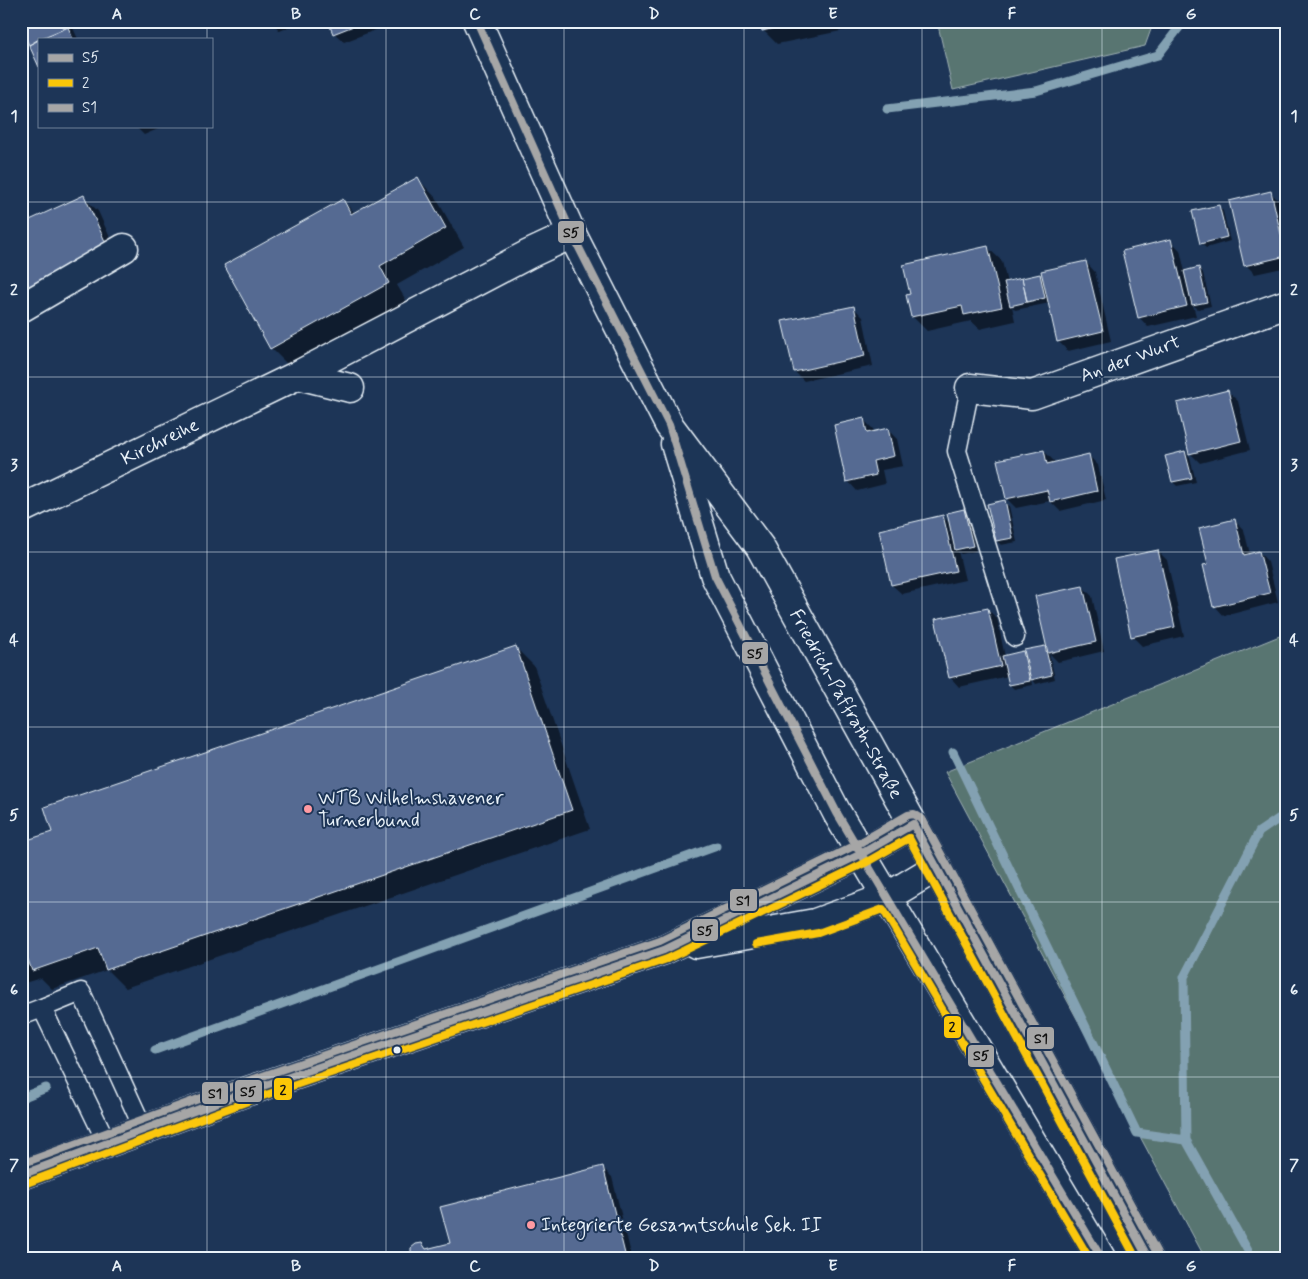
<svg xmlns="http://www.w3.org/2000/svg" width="1308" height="1279" font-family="Mynerve,sans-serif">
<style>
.green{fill:#597471;stroke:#a0b2b4}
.shadow{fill:#0007}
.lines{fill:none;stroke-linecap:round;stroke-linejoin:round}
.stream{stroke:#83a1b2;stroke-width:9}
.building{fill:#546b92;stroke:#e8f1f8}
.lane-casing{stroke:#e8f1f8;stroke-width:21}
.street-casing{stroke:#e8f1f8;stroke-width:31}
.secondary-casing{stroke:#e8f1f8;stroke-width:31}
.lane{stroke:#1d3557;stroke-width:18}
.street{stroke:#1d3557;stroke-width:28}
.secondary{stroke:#1d3557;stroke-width:28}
.bus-1-casing{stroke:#1d3557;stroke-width:11}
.bus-2-casing{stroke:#1d3557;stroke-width:11}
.bus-3-casing{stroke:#1d3557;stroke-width:11}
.bus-1{stroke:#a6a6a6;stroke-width:8}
.bus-2{stroke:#fbc707;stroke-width:8}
.bus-3{stroke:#a6a6a6;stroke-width:8}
.grid{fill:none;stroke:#e8f1f8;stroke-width:1;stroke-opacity:0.55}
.poi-dot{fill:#ff9aa2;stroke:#1d3557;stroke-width:2}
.bus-dot{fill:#e8f1f8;stroke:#1d3557;stroke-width:2}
.labels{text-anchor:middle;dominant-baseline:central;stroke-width:4;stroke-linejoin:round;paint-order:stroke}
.street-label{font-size:19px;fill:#e8f1f8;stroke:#1d3557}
.poi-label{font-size:19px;fill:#e8f1f8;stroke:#1d3557;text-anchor:start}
.line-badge{stroke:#1d3557;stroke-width:2}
.pale-badge-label{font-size:14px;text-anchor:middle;font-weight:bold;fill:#111}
.neatline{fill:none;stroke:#e8f1f8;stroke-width:2}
.grid-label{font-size:16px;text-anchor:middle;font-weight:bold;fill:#e8f1f8}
</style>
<rect width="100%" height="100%" fill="#1d3557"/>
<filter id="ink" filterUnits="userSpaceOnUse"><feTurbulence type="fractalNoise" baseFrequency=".02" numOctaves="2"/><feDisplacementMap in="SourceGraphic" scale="10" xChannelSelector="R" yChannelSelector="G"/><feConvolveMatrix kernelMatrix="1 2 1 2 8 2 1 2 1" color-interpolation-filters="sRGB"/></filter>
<g filter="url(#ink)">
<path class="green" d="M937,21h217l-9,25 -192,44z
M1287,633v625h-82l-260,-486z"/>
<path class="shadow" d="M21,21h49l8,18h-39v25l-18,-39z
M271,21h31l-22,10z
M330,21h69l-55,21 -10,-9z
M761,21h124v1l-108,22 -14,-14z
M135,126h30l-21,9z
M418,179l18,19 28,49 -67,38 10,17 -117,65 -19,-19 72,-147 12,12z
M1270,192l10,10 7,29v36l-32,7 -9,-9z
M83,197l15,14 24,53 -81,38 -14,-15z
M1219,207l4,4 7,30 -24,7 -5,-5z
M1171,241l9,9 5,22 14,-4 4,5 8,33 -13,3 -5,-4 3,11 -48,11 -9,-10z
M987,247l15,14 5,22 32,-8 5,5 42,-18 9,10 16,69 -43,10 -10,-10 -8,-38 -35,7 -3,-4 3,15 -35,8 -9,-8 -44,10 -14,-14 -5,-21z
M853,307l10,10 10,49 -69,15 -9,-9z
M1228,392l10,9 12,49 -50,13 -10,-10z
M863,419l10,10 1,4 14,-3 9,9 6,27 -21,4 3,14 -28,7 -9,-10z
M1044,451l10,10v2l35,-7 9,9 8,35 -46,11 -10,-10 -34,7 -9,-9z
M1185,452l5,5 6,25 -19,4 -4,-4z
M1004,502l5,4 8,36 -16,3 -4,-4z
M964,510l4,5 8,36 -15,3 -3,-3 7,29 -63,14 -10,-9 -11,-54 62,-14 8,7z
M1235,521l9,9 6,24 9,-2 9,10 10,40 -54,14 -9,-10 -6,-41z
M1158,551l9,9 17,76 -42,10 -10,-10z
M1083,587l9,9 12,55 -46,11 -9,-9 6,26 -19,5 -4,-5 1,6 -19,4 -4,-4 -2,-9 -49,11 -9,-10 37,-68 10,9 8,39 17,-4 5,4 17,-10 5,5z
M515,647l19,19 56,163 -465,159 -18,-18 -55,19 -11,-11 -20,6v-141l33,-11z
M603,1168l9,9 20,81h-215l-5,-5 10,-8 5,5 24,-6z"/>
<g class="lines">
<path class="stream" d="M887,109l149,-18 122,-36 26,-34
M953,752l184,381 49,7
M155,1050l562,-204
M21,1098l25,-10
M1252,1258l-66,-118 -2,-163 75,-145 28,-19"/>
</g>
<path class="building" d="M21,21h45l2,6 -29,12 -10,6 -8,-17z
M328,21h38l-33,13z
M760,21h46l-44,10z
M68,27l5,12h-31z
M39,40v27l-10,-22z
M418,177l28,51 -66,38 9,17 -119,66 -46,-84 119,-66 8,15z
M1271,191l15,65 -42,10 -15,-65z
M84,195l25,55 -83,38 -5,-9v-55z
M1219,205l8,32 -27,7 -8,-33z
M1171,239l16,67 -49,12 -16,-67z
M988,246l14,61 -38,8 -2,-9 -51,11 -5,-22 4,-1 -7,-29z
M1086,261l17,70 -46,11 -16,-71z
M1199,267l8,35 -15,3 -8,-34z
M1040,274l5,24 -18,4 -5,-24z
M1022,278l5,24 -17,4 -6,-24z
M854,306l11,50 -71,16 -12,-51z
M1228,390l13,51 -52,13 -12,-51z
M864,418l3,15 21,-5 6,28 -21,5 3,14 -30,7 -12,-57z
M1044,450l3,14 42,-10 8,37 -47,11 -3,-12 -41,9 -9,-39z
M1185,451l7,27 -20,4 -7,-26z
M1005,500l8,38 -17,3 -9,-37z
M964,509l9,37 -18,4 -8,-37z
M943,515l13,56 -65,14 -12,-55z
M1235,519l9,36 15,-4 11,42 -57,14 -10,-42 5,-1 -9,-36z
M1158,550l17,77 -44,10 -17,-78z
M1083,586l13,56 -48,11 -13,-57z
M988,608l13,58 -52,12 -14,-59z
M516,646l56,164 -466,160 -8,-22 -66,23 -5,-14 -6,2v-117l31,-10 -8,-25z
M1045,646l7,29 -21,5 -7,-30z
M1023,651l7,30 -21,4 -7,-29z
M603,1166l23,92h-204v-2l-7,1 -4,-4v-5l5,-4 6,-1 4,6 24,-6 -10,-36z"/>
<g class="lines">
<defs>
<path id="lane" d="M970,388l-13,63 58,186
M21,1016l21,-8
M107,1143l-65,-135 39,-16 63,138"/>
<path id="street" d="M21,308l103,-60
M298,375l52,13
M970,388l62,7 255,-91
M21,509l277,-134 231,-121 43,-20"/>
<path id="secondary" d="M477,21l95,213 97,191 91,122 153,277 235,434
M675,444l40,132 122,237 264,445
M696,944l119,-21 72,-26 50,-30
M21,1175l227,-84 416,-141 197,-96 52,-30"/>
</defs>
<use href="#lane" class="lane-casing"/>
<use href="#street" class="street-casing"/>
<use href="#secondary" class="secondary-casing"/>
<use href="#lane" class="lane"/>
<use href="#street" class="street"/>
<use href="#secondary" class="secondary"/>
<defs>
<path id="bus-1" d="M477,21l95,213 97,191 46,151 122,237 262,441
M21,1175l227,-84 416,-141 197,-96 52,-30 235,434"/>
<path id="bus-2" d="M756,944l62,-11 65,-24 206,349
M24,1184l227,-84 416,-141 198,-96 44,-25 227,420"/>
<path id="bus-3" d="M21,1164l224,-82 415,-141 196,-96 52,-30 6,-1 8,5 235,434"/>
</defs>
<use href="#bus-1" class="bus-1-casing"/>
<use href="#bus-2" class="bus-2-casing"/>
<use href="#bus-3" class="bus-3-casing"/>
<use href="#bus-1" class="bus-1"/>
<use href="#bus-2" class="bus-2"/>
<use href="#bus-3" class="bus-3"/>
</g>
</g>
<path class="grid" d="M207,21v18M386,21v1237M564,21v1237M744,21v1237M922,21v1237M1102,21v1237M207,126v1132M21,202h1266M21,377h1266M21,552h1266M21,727h1266M21,902h1266M21,1077h1266"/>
<g class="poi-dot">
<circle cx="308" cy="809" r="5"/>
<circle cx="531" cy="1225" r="5"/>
</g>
<circle class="bus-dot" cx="397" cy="1050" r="4.5"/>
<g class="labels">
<g class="street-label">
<text transform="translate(1130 359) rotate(-20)">An der Wurt</text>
<text transform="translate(160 442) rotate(-26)">Kirchreihe</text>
<text transform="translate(846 704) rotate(61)">Friedrich-Paffrath-Straße</text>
</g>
<g class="poi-label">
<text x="318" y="798">WTB Wilhelmshavener<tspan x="318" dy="22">Turnerbund</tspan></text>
<text x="541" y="1225">Integrierte Gesamtschule Sek. II</text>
</g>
</g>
<g class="line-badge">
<rect x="557" y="220" width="28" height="24" rx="5" fill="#a6a6a6"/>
<rect x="741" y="641" width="28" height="24" rx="5" fill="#a6a6a6"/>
<rect x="729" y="888" width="29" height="24" rx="5" fill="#a6a6a6"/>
<rect x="691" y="918" width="28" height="24" rx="5" fill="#a6a6a6"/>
<rect x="943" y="1015" width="19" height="24" rx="5" fill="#fbc707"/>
<rect x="1026" y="1026" width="29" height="24" rx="5" fill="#a6a6a6"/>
<rect x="967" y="1044" width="28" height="24" rx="5" fill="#a6a6a6"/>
<rect x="273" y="1077" width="20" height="24" rx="5" fill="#fbc707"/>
<rect x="234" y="1079" width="29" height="24" rx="5" fill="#a6a6a6"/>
<rect x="201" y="1081" width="28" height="24" rx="5" fill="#a6a6a6"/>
</g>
<g class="pale-badge-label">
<text x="571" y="237">S5</text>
<text x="755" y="658">S5</text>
<text x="743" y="905">S1</text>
<text x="705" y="935">S5</text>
<text x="952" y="1031">2</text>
<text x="1041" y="1043">S1</text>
<text x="981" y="1060">S5</text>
<text x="283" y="1094">2</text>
<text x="248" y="1096">S5</text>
<text x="215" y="1098">S1</text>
</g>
<rect width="1308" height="1279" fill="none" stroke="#1d3557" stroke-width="55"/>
<rect x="38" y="38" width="175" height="90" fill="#1d3557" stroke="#6e8097"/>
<rect x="48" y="54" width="25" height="8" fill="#a6a6a6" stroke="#6e8097"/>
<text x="82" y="62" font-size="15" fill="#e8f1f8">S5</text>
<rect x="48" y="79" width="25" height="8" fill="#fbc707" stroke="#6e8097"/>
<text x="82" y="88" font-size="15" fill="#e8f1f8">2</text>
<rect x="48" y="104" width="25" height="8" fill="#a6a6a6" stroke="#6e8097"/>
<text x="82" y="112" font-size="15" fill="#e8f1f8">S1</text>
<rect x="28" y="28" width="1252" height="1224" class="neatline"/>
<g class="grid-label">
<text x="117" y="19">A</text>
<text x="296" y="19">B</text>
<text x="475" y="19">C</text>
<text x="654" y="19">D</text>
<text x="833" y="19">E</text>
<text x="1012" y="19">F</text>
<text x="1191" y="19">G</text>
<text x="14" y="121">1</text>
<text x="1294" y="121">1</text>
<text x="14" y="295">2</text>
<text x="1294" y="295">2</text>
<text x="14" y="470">3</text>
<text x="1294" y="470">3</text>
<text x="14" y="645">4</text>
<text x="1294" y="645">4</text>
<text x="14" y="820">5</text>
<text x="1294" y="820">5</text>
<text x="14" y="995">6</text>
<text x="1294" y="995">6</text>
<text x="14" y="1170">7</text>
<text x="1294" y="1170">7</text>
<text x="117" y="1271">A</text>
<text x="296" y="1271">B</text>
<text x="475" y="1271">C</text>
<text x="654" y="1271">D</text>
<text x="833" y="1271">E</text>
<text x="1012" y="1271">F</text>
<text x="1191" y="1271">G</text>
</g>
</svg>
